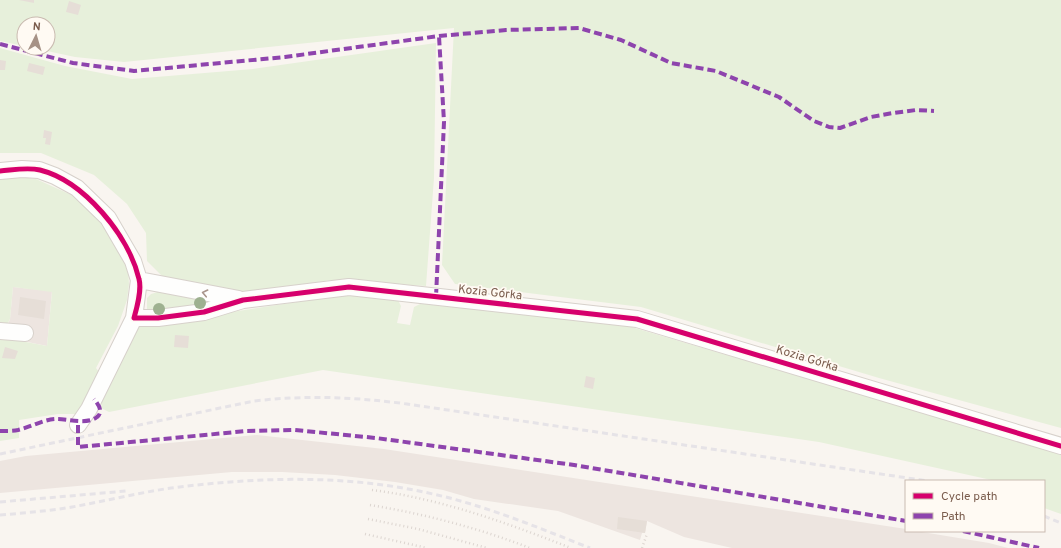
<svg xmlns="http://www.w3.org/2000/svg" width="1061" height="548" font-family="Overpass,sans-serif">
<style>
.industrial{fill:#ede5e0}
.green{fill:#e7f0db}
.building{fill:#e6ded7}
.lines{fill:none;stroke-linecap:round;stroke-linejoin:round}
.minor-casing{stroke:#d7d1cb;stroke-width:18}
.path{stroke:#dcd5d0;stroke-width:2.5;stroke-dasharray:1 3;stroke-linecap:butt}
.minor{stroke:#fefefd;stroke-width:16}
.rail{stroke:#e6e3e7;stroke-width:3;stroke-dasharray:6 4;stroke-linecap:butt}
.quiet{stroke:#8e44ad;stroke-width:4;stroke-dasharray:8 4;stroke-linecap:butt}
.cycleway-casing{stroke:#fffaf3;stroke-width:8}
.cycleway{stroke:#d6006c;stroke-width:5}
.tree{fill:#9eb190}
.oneway{stroke:#a8958b}
.labels{text-anchor:middle;dominant-baseline:central;stroke-width:3.5;stroke-linejoin:round;paint-order:stroke}
.street-label{font-size:12px;fill:#7a5c4d;stroke:#fffaf3}
</style>
<rect width="100%" height="100%" fill="#f9f5f0"/>
<path class="industrial" d="M13,287l39,4 -5,55 -44,-9 7,-18z
M257,435l127,14 470,72 52,8v2h10l73,12 19,5h-276l-48,-11 -37,-16 -2,12h-3l-2,7 -82,-29 -84,-12 -31,-9 -48,-8 -60,-7 -53,-3h-50l-232,21v-32l26,-5z"/>
<path class="green" d="M0,0h1061v428l-182,-50 -238,-71 -186,-23 -13,-19 12,-237 -330,34 -49,-5 -42,-9h15v-24h-24v22l-24,-5z
M436,43l-2,135 -8,108 -95,-6 -92,14 -76,-17 -16,-16 -1,-28 -19,-29 -33,-29 -53,-22h-41v-105l65,18 67,13 121,-10z
M12,176l24,3 40,18 21,20 15,21 16,31 1,15 -2,16 -9,26 -22,42 3,4 -21,42h-20l-39,6v18l-19,3v-104l47,9 5,-54 -39,-5 -3,32 -4,8 -6,-1v-147z
M161,291l50,9 2,3 -58,10 -8,-3v-12l4,-4z
M336,296h21l41,4 3,6 -4,17 13,2 4,-18 10,-5 204,24 433,127v61l-17,-6v-27h-48l-177,-39 -496,-72 -214,42 -8,-4 1,-7 32,-74z"/>
<path class="building" d="M19,0h15v3z
M69,1l12,4 -3,10 -12,-3z
M0,60l6,1 -1,9h-5z
M29,63l16,4 -2,8 -16,-4z
M44,130l8,2 -2,13 -5,-1 1,-6h-3z
M20,297l26,4 -2,18 -26,-4z
M175,335l14,1 -1,12 -14,-1z
M5,347l13,4 -3,8 -13,-1z
M586,376l9,2 -2,11 -9,-2z
M618,517l29,4 -2,12 -28,-4z"/>
<g class="lines">
<defs>
<path id="minor" d="M0,171l22,-2 17,1 16,6 22,12 31,30 25,43 6,19 -5,38 -45,91 -11,16
M139,280l100,19
M134,318h24l46,-6 39,-12 106,-13 288,32 424,127
M0,331l25,2"/>
</defs>
<use href="#minor" class="minor-casing"/>
<path class="path" d="M372,490c70,9 135,33 199,58
M370,505c55,9 108,23 160,43
M368,519l50,10 69,19
M365,534l62,14
M642,548l5,-14"/>
<use href="#minor" class="minor"/>
<path class="rail" d="M0,454l254,-53c53,-6 100,-4 153,3l521,77
M0,502l126,-11
M0,515c24,-2 48,-4 72,-8 33,-6 66,-14 99,-19 87,-11 175,-14 262,6 54,12 106,34 157,54
M1044,516l17,7"/>
<path class="quiet" d="M0,44l73,19 61,8 151,-14 154,-21 67,-6 73,-2 42,12 50,23 45,8 63,26 35,24 15,6 11,1 31,-11 22,-4 23,-3 18,1
M436,297l8,-175 -5,-86
M78,425v22l169,-16 48,-1 81,8 198,27 332,56
M0,431c6,0 13,0 18,-1 13,-3 26,-11 39,-11 11,0 30,6 40,-2 7,-5 1,-13 -3,-18
M963,531l76,17"/>
<defs>
<path id="cycleway" d="M0,171c13,-1 27,-4 40,-1 44,11 89,66 99,109 3,11 -2,28 -5,39h24l46,-6 39,-12 106,-13 288,32 424,127"/>
</defs>
<use href="#cycleway" class="cycleway-casing"/>
<use href="#cycleway" class="cycleway"/>
</g>
<g class="tree">
<circle cx="200" cy="303" r="6"/>
<circle cx="159" cy="309" r="6"/>
</g>
<defs><path id="oneway-chevron" d="M-2-3.5L2.5 0L-2 3.5" fill="none" stroke-width="1.6" stroke-linecap="round" stroke-linejoin="round"/></defs>
<use class="oneway" href="#oneway-chevron" transform="translate(205 293) rotate(-168)"/>
<g class="labels">
<g class="street-label">
<text transform="translate(490 293) rotate(6)">Kozia Górka</text>
<text transform="translate(807 359) rotate(17)">Kozia Górka</text>
</g>
</g>
<rect x="905" y="480" width="140" height="52" fill="#fffaf3" stroke="#cabbb1"/>
<rect x="913" y="493" width="20" height="6" fill="#d6006c" stroke="#cabbb1"/>
<text x="941" y="500" font-size="12" fill="#7a5c4d">Cycle path</text>
<rect x="913" y="513" width="20" height="6" fill="#8e44ad" stroke="#cabbb1"/>
<text x="941" y="520" font-size="12" fill="#7a5c4d">Path</text>
<g transform="translate(36 36) rotate(5)"><circle r="19" fill="#fffaf3" stroke="#cabbb1"/>
<path d="M0-3L7 15L0 10L-7 15Z" fill="#a69286"/>
<text y="-6" font-size="11" font-weight="bold" text-anchor="middle" fill="#7a5c4d">N</text>
</g>
</svg>
